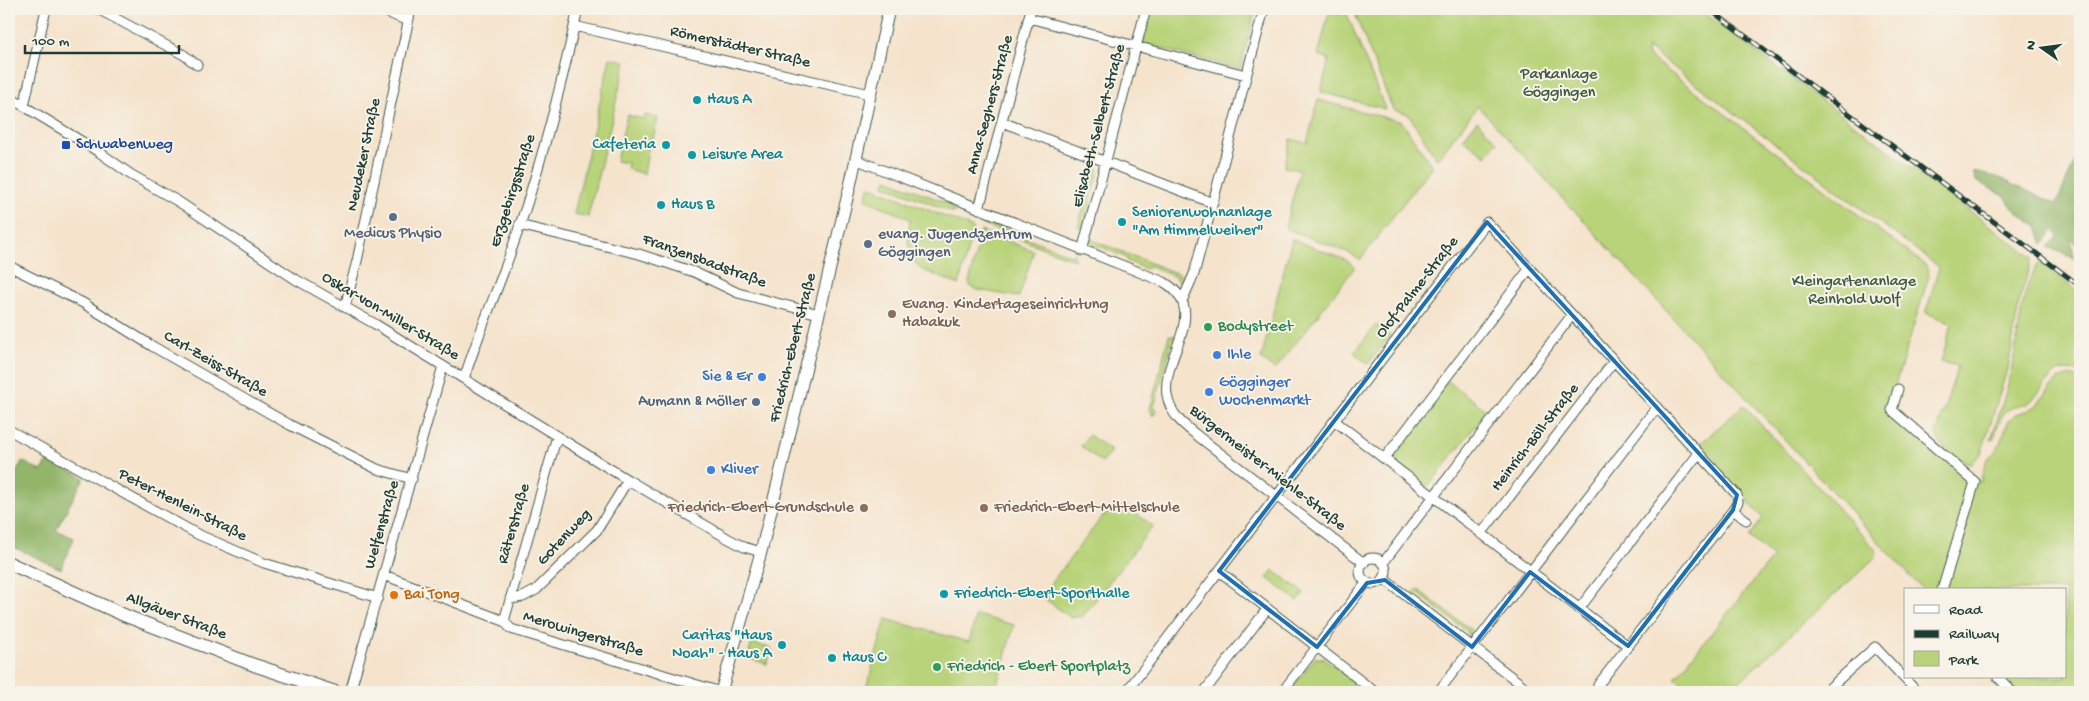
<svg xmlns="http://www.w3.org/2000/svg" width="2089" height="701" font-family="'Gochi Hand',sans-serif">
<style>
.green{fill:#b8d379;stroke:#6c8856}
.forest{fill:#92b569;stroke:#58794e}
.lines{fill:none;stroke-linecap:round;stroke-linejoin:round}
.minor-casing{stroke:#3f564b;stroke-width:11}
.tertiary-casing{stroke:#3f564b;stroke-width:13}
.secondary-casing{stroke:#3f564b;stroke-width:14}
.minor{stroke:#fff;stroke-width:9}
.tertiary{stroke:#fff;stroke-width:11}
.secondary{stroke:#fff;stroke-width:12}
.rail-casing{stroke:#1f3d34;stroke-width:5}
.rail{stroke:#f7f3e8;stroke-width:3;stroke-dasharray:9;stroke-linecap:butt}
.marked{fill:none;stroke:#1f6fb2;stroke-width:4;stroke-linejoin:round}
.culture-dot{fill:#0f9aa8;stroke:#f7f3e8;stroke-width:2}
.transit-dot{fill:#1a4fb4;stroke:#f7f3e8;stroke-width:2}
.service-dot{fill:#5c6f8a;stroke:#f7f3e8;stroke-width:2}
.education-dot{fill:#8d6e63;stroke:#f7f3e8;stroke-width:2}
.leisure-dot{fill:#2e9e5b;stroke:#f7f3e8;stroke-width:2}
.shop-dot{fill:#3f7fe0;stroke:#f7f3e8;stroke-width:2}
.food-dot{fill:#e8710a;stroke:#f7f3e8;stroke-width:2}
.labels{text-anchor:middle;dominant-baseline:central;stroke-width:4;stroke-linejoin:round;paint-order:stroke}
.street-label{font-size:16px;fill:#1f3d34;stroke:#f7f3e8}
.park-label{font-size:16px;fill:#3e5b42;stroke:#f7f3e8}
.culture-label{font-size:16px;fill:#0d838f;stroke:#f7f3e8;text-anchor:start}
.transit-label{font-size:16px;fill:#164399;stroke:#f7f3e8;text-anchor:start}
.service-label{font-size:16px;fill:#4e5e75;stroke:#f7f3e8}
.education-label{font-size:16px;fill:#785e54;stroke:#f7f3e8;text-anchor:start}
.leisure-label{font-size:16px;fill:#27864d;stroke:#f7f3e8;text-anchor:start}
.shop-label{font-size:16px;fill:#366cbe;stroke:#f7f3e8;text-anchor:start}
.food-label{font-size:16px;fill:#c56008;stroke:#f7f3e8;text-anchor:start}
</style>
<rect width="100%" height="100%" fill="#f7f3e8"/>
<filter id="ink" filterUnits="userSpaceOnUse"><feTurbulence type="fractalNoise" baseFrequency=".02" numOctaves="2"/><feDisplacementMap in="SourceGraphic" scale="10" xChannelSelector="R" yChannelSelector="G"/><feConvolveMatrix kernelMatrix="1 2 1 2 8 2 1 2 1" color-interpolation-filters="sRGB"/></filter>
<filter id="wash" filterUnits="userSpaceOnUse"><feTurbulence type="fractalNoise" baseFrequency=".0096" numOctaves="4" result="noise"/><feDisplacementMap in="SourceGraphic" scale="20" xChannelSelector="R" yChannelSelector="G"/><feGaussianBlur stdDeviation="1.12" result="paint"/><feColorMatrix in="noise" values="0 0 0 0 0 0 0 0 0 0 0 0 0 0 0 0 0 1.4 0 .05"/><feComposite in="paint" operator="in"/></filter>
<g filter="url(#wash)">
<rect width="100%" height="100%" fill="#f5e3cc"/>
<path class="green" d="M1151,9h105l-16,60 -97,-25z
M1342,9h3l40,100 -64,-17 8,-33 -11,-3 11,-44 11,3z
M1353,9h346l334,249 -13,39 -11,66 -28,91 -9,9c-15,-2 -32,-15 -36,-29l22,-68 -17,-4 11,-39 -26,-10 13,-46 -291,-219 -1,7 278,210 3,5 1,6 -40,129 91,77 7,-23 10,-9 12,-30 7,-6 11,-3 9,-5 22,-27 10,-3 12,3v313h-63l-14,-15h62v-87h-142l-445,-484 -41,53 -29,-45 -15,-4z
M610,58l16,3 -38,156 -14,-3z
M1318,100l84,22 30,44 -72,94 -13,-8 -62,-24 15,-58 -16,-3 7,-28 16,4z
M627,115l17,4 1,-4 13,3 -5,20 -3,1 -6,35 -17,-5 1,-6 -12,-2z
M1477,121l20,21 -11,14 -23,-17z
M1096,163l3,8 -16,58 -5,-2z
M887,179l65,26 -1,3 4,2 -1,3 -70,-28z
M869,186l104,42 -14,57 -38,-16c-16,-14 -13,-31 -11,-50l-45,-20z
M987,218l4,2v3l79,32 4,-2v7l-92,-36z
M981,231l53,20 -15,46 -41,-7 -7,-3 -2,-4z
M1090,239l96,38 -2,3 -7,1 -1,-4 -28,-11 -2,3 -19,-8v-3l-28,-12 -2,3 -8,-3z
M1292,239l54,21 9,7 -80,103 -14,-11z
M2040,262l40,32v78c-31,-8 -30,12 -49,29 -6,6 -15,4 -22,8 -9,5 -12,22 -16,31h-2c8,-26 17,-52 22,-78 7,-32 7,-73 27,-100z
M1376,325l14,11 -22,28 -14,-11z
M1169,335l5,1 -20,71 2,5 -3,4 -3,-7z
M1448,381l39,30 -58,75 -5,-1c-11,-9 -33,-18 -29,-34z
M1743,405l133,145v7l-148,135h-35l-18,-14 98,-121 -24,-20 14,-19 -65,-72z
M1089,435l22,16 -9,12 -21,-17z
M1126,506l27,20 -70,90 -12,2 -30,-22 69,-89z
M1273,570l31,23 -6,8 -31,-23z
M1417,589l58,44 -5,4 -2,-1v-4l-49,-38 -3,2 -3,-2z
M976,615l38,10 -19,67h-130l21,-73 83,23z
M752,643l20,6 -5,15 -20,-6z
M1315,658h8l29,21 2,5 -6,8h-60z"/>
<path class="forest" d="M2078,155h2v93l-9,-9 3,19 -26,-11 10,-11 -5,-7 -10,16 -6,-19c-12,-7 -26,-16 -31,-29l-30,-16 -3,-9 24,5 59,27z
M50,459l34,19 -28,52 18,8 -13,31 -52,-24v-59l13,-25 19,10z"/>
</g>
<g filter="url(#ink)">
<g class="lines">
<defs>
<path id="minor" d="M98,9l86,46 13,10
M379,9l29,12
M1029,18l217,57
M574,26l296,68
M9,97l90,55 31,22 49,28 116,77 80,45 253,156 99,58 17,9 17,5
M24,106l22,-97
M1002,122l211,81
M855,159l309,123c48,29 -3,74 3,113 3,20 18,31 32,42l165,126
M979,209l52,-200
M519,225l120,29 55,18 44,21 81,21
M1082,251l64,-242
M9,266l74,37 69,43 138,79 87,44 35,10
M1183,299l11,-25 70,-265
M345,307l12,-46 54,-252
M464,379c12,-38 27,-74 41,-111 31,-84 54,-171 73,-259
M1898,389l-6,21 83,72 -33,108
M1335,421l293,225
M9,430l188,104 67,29 114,35
M1384,459l146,-191
M1481,534l133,-173
M1360 571a13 13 0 1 1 26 0a13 13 0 1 1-26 0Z
M1383,563l189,-248
M1219,571l156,121
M384,575l120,46 7,8 210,63
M1384,579l147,113
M510,599l13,-2 13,-7 61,-60 31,-50
M1579,609l120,-156
M504,621l53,-185
M1998,677l14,15
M1598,685l135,-175
M9,691l1,1
M299,692l5,-10
M350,692l93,-326
M1126,692l361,-470 250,273 1,7 -5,8 13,10
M1204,692l63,-83
M1282,692l85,-110
M1438,692l219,-285
M1825,692l50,-45 42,45"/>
<path id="tertiary" d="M721,692l40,-140 89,-366 39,-177"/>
<path id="secondary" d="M9,563l117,53 128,49 81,27"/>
</defs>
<use href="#minor" class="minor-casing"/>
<use href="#tertiary" class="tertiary-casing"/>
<use href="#secondary" class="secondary-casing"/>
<use href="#minor" class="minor"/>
<use href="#tertiary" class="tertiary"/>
<use href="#secondary" class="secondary"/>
<defs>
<path id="rail" d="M1709,9l371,277"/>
</defs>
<use href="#rail" class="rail-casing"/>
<use href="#rail" class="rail"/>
</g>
</g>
<path class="marked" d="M1487,222l250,273 -4,15 -105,136 -98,-74 -58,75 -87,-67 -18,3 -50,64 -98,-76z"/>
<g class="culture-dot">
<circle cx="697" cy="100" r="5"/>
<circle cx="666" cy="145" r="5"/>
<circle cx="692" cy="155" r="5"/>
<circle cx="661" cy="205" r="5"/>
<circle cx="1122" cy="222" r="5"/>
<circle cx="944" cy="594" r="5"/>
<circle cx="782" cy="645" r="5"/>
<circle cx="832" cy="658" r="5"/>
</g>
<rect class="transit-dot" x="61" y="140" width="10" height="10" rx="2.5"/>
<g class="service-dot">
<circle cx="393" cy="217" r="5"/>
<circle cx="868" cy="244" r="5"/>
<circle cx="756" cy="402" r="5"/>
</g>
<g class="education-dot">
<circle cx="892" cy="314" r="5"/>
<circle cx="864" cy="508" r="5"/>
<circle cx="984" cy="508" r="5"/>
</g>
<g class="leisure-dot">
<circle cx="1208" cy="327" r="5"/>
<circle cx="937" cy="667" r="5"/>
</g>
<g class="shop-dot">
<circle cx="1217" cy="355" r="5"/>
<circle cx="762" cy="377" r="5"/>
<circle cx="1209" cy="392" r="5"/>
<circle cx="711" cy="470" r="5"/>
</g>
<circle class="food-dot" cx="394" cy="595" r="5"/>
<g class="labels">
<g class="street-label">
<text transform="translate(740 48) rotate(13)">Römerstädter Straße</text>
<text transform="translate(991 105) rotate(-75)">Anna-Seghers-Straße</text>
<text transform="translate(1100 126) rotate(-75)">Elisabeth-Selbert-Straße</text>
<text transform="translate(365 155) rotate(-78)">Neudeker Straße</text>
<text transform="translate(514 191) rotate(-72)">Erzgebirgsstraße</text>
<text transform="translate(704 262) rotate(20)">Franzensbadstraße</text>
<text transform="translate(1418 288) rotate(-52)">Olof-Palme-Straße</text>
<text transform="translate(390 317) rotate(31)">Oskar-von-Miller-Straße</text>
<text transform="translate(794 348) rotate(-76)">Friedrich-Ebert-Straße</text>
<text transform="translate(215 365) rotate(30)">Carl-Zeiss-Straße</text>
<text transform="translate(1536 438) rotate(-52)">Heinrich-Böll-Straße</text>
<text transform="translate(1267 469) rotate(38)">Bürgermeister-Miehle-Straße</text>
<text transform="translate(182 506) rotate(27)">Peter-Henlein-Straße</text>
<text transform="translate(515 524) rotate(-74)">Räterstraße</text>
<text transform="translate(383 525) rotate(-74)">Welfenstraße</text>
<text transform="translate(565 538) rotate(-47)">Gotenweg</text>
<text transform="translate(176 617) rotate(21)">Allgäuer Straße</text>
<text transform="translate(583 635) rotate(17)">Merowingerstraße</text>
</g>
<g class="park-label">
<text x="1559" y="75">Parkanlage<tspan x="1559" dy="18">Göggingen</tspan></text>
<text x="1854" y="282">Kleingartenanlage<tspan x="1854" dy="18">Reinhold Wolf</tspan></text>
</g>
<g class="culture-label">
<text x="707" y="100">Haus A</text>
<text x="656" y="145" text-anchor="end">Cafeteria</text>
<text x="702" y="155">Leisure Area</text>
<text x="671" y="205">Haus B</text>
<text x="1132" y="213">Seniorenwohnanlage<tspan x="1132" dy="18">"Am Himmelweiher"</tspan></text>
<text x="954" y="594">Friedrich-Ebert-Sporthalle</text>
<text x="772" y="636" text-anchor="end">Caritas "Haus<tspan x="772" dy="18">Noah" - Haus A</tspan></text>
<text x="842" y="658">Haus C</text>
</g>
<g class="transit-label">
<text x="76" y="145">Schwabenweg</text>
</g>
<g class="service-label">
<text x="393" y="234">Medicus Physio</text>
<text x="878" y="235" text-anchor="start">evang. Jugendzentrum<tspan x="878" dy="18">Göggingen</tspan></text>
<text x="746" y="402" text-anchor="end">Aumann &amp; Möller</text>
</g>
<g class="education-label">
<text x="902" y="305">Evang. Kindertageseinrichtung<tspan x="902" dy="18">Habakuk</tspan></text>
<text x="854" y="508" text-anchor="end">Friedrich-Ebert-Grundschule</text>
<text x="994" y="508">Friedrich-Ebert-Mittelschule</text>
</g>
<g class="leisure-label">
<text x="1218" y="327">Bodystreet</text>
<text x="947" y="667">Friedrich - Ebert Sportplatz</text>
</g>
<g class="shop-label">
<text x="1227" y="355">Ihle</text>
<text x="752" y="377" text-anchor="end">Sie &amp; Er</text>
<text x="1219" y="383">Gögginger<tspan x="1219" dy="18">Wochenmarkt</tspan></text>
<text x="721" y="470">Kliver</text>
</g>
<g class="food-label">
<text x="404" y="595">Bai Tong</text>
</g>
</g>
<rect width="2089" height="701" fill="none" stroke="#f7f3e8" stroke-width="30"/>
<rect x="1904" y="588" width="162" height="90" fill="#f7f3e8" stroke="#a1aaa0"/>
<rect x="1914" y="605" width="25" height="8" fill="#ffffff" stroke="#a1aaa0"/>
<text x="1949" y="614" font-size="15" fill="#1f3d34">Road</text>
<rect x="1914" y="630" width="25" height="8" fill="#1f3d34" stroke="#a1aaa0"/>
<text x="1949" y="638" font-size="15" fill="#1f3d34">Railway</text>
<rect x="1914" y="651" width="25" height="15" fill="#b8d379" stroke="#a1aaa0"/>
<text x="1949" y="664" font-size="15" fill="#1f3d34">Park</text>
<g transform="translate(2042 48) rotate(284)" stroke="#f7f3e8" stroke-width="4" paint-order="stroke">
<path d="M0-4L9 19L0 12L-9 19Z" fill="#1f3d34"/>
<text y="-8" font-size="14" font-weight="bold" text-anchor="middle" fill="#1f3d34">N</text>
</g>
<path d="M25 45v8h154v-8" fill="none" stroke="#1f3d34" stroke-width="2.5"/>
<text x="32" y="45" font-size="15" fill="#1f3d34" stroke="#f7f3e8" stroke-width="4" paint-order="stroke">100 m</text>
</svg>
